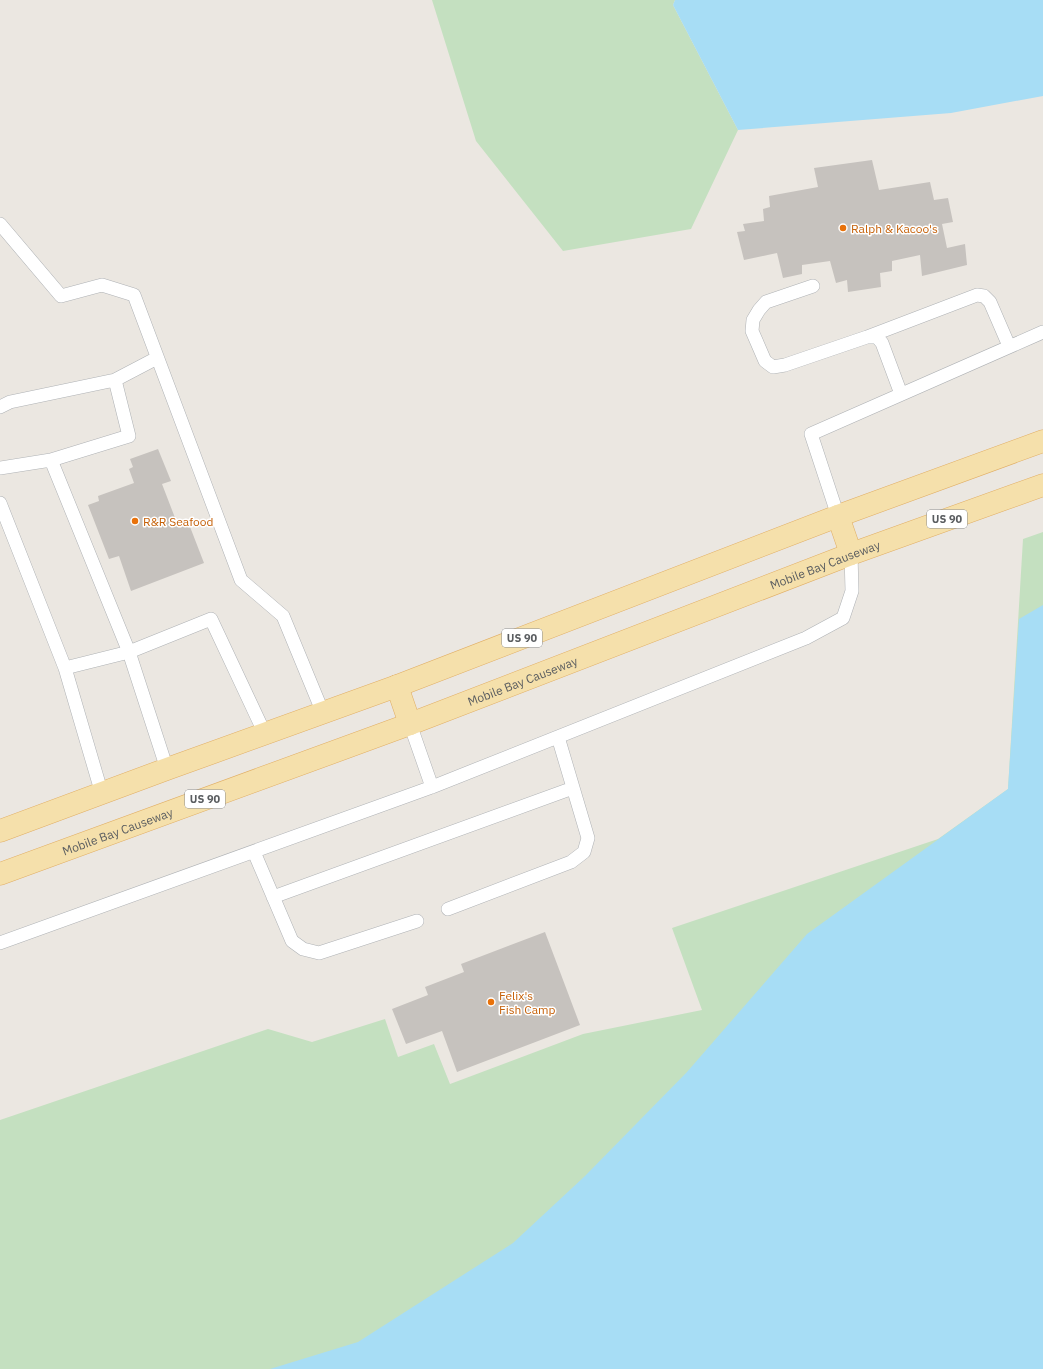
<svg xmlns="http://www.w3.org/2000/svg" width="1043" height="1369" font-family="'IBM Plex Sans',sans-serif">
<style>
.green{fill:#c4e0c0}
.water{fill:#a7ddf5}
.building{fill:#c6c2be}
.lines{fill:none;stroke-linecap:round;stroke-linejoin:round}
.lane-casing{stroke:#afb2b5;stroke-width:14}
.primary-casing{stroke:#e1ae64;stroke-width:23}
.lane{stroke:#fff;stroke-width:13}
.primary{stroke:#f5e0ab;stroke-width:22}
.food-dot{fill:#e8710a;stroke:#fff;stroke-width:1.5}
.labels{text-anchor:middle;dominant-baseline:central;stroke-width:3;stroke-linejoin:round;paint-order:stroke}
.shield{fill:#fff;stroke:#8c8e90;stroke-width:1}
.shield-label{font-size:11px;font-weight:bold;fill:#5a5d60}
.food-label{font-size:12px;fill:#c56008;stroke:#fff;text-anchor:start}
.street-label{font-size:12px;fill:#5a5d60;stroke:#fff}
</style>
<rect width="100%" height="100%" fill="#ebe7e1"/>
<path class="green" d="M432,0h243l-2,5 65,125 -47,99 -128,22 -87,-110z
M1043,532v734l-263,103h-780v-249l268,-91 44,13 73,-23 13,38 36,-13 16,40 133,-50 119,-24 -30,-82 266,-89 70,-50 15,-250z"/>
<path class="water" d="M675,0h368v96l-92,17 -213,17 -65,-125z
M1043,605v764h-773l88,-27 155,-99 72,-67 102,-104 120,-138 201,-145 11,-170z"/>
<path class="building" d="M872,160l7,30 51,-8 4,18 14,-2 5,24 -11,2 5,24 18,-4 2,21 -45,11 -2,-21 -28,6v10l-12,2 1,14 -33,5 -1,-12 -11,3 -6,-22 -28,4v9l-19,4 -6,-25 -33,7 -7,-28 8,-1 -2,-7 21,-3 -1,-12 7,-2 -1,-11 49,-9 -4,-19z
M158,449l13,32 -9,3 15,39 10,-4 17,44 -73,28 -12,-35 -10,3 -21,-54 11,-4 -1,-5 36,-13 -5,-14 4,-2 -3,-8z
M545,932l35,93 -123,47 -15,-41 -36,13 -14,-35 36,-14 -3,-8 39,-15 -3,-8z"/>
<g class="lines">
<defs>
<path id="lane" d="M0,224l61,72 41,-11 32,10 107,285 42,36 40,97
M813,286l-47,16 -7,8 -6,10 -1,11 13,30 8,6 12,-2 82,-28h10l5,6 19,51
M867,337l110,-42 7,1 6,6 19,44
M115,380l42,-22
M0,407l10,-5 105,-22 14,56 -78,24 78,192 38,117
M0,468l51,-8
M0,503l65,165
M838,516l-27,-82 232,-102
M410,724l22,63
M102,794l-37,-126 64,-16 82,-33 54,115
M254,852l38,89 11,8 16,4 98,-32
M273,897l300,-109
M448,909l123,-47 13,-10 4,-14 -30,-101
M0,943l432,-156 374,-149 37,-20 9,-27 -1,-37"/>
<g id="primary">
<path d="M838,516l13,38"/>
<path d="M397,686l13,38"/>
<path d="M0,831l167,-62 230,-83 441,-170 205,-75"/>
<path id="s1" d="M0,874l410,-150 441,-170 192,-69"/>
</g>
</defs>
<use href="#lane" class="lane-casing"/>
<use href="#primary" class="primary-casing"/>
<use href="#lane" class="lane"/>
<use href="#primary" class="primary"/>
</g>
<g class="food-dot">
<circle cx="843" cy="228" r="4"/>
<circle cx="135" cy="521" r="4"/>
<circle cx="491" cy="1002" r="4"/>
</g>
<g class="labels">
<g class="shield">
<rect x="927" y="510" width="40" height="18" rx="3"/>
<rect x="502" y="629" width="40" height="18" rx="3"/>
<rect x="185" y="790" width="40" height="18" rx="3"/>
</g>
<g class="shield-label">
<text x="947" y="519">US 90</text>
<text x="522" y="638">US 90</text>
<text x="205" y="799">US 90</text>
</g>
<g class="food-label">
<text x="851" y="228">Ralph &amp; Kacoo's</text>
<text x="143" y="521">R&amp;R Seafood</text>
<text x="499" y="995">Felix's<tspan x="499" dy="14">Fish Camp</tspan></text>
</g>
<g class="street-label">
<text stroke="none"><textPath href="#s1" startOffset="881">Mobile Bay Causeway</textPath></text>
<text stroke="none"><textPath href="#s1" startOffset="557">Mobile Bay Causeway</textPath></text>
<text stroke="none"><textPath href="#s1" startOffset="125">Mobile Bay Causeway</textPath></text>
</g>
</g>
</svg>
